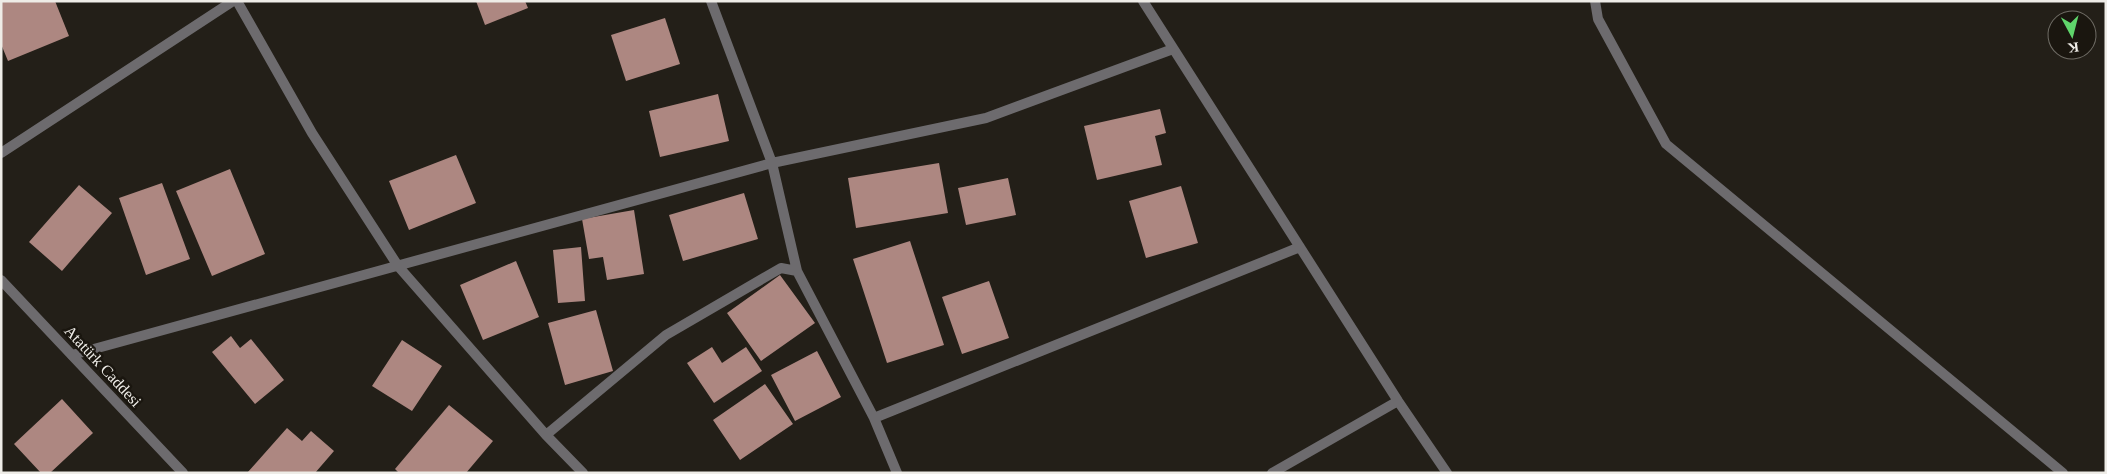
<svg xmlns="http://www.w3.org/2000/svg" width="2107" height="474" font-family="'Times New Roman',serif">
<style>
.building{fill:#ad8781}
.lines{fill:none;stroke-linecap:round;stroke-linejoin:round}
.minor{stroke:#6d6b6e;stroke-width:10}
.tertiary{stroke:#6d6b6e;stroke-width:10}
.labels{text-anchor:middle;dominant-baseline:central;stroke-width:5;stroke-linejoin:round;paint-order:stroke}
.street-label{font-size:16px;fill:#eeece7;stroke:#1a160f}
</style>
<rect width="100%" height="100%" fill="#231f18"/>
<path class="building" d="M1,1h54l14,35 -61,25 -7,-17z
M476,1h49l3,7 -43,17z
M665,18l15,46 -54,17 -15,-46z
M718,94l11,47 -69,16 -11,-46z
M1160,109l6,24 -11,3 7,29 -65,15 -13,-54z
M456,155l20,48 -67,27 -20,-49z
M939,163l9,50 -92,15 -8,-50z
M230,169l35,85 -53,22 -36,-85z
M1008,178l8,37 -50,10 -8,-37z
M162,183l28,76 -44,16 -27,-77z
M79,185l33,28 -50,58 -33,-29z
M1181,186l17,57 -52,15 -17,-57z
M744,193l14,46 -75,22 -14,-46z
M634,210l10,64 -37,6 -4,-23 -14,2 -7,-40z
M910,241l34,104 -57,18 -34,-104z
M581,247l4,54 -27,2 -5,-53z
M516,261l23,56 -56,23 -23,-55z
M780,275l35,48 -54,38 -34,-48z
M989,281l20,57 -47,16 -20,-57z
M596,310l17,61 -48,14 -17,-62z
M231,336l9,12 11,-9 33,41 -29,24 -43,-52z
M402,340l40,26 -30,45 -40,-25z
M712,347l10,16 24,-16 16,24 -48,32 -27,-40z
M817,351l24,46 -46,24 -24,-46z
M765,384l28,40 -53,36 -27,-40z
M62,399l31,34 -43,40h-9l-27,-29z
M449,405l44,36 -27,32h-67l-4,-4z
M287,428l15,13 9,-10 23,20 -19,22h-68z"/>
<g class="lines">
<path class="minor" d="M237,1l75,132 86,133 148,169 37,38
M711,1l61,162 25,108 77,147 23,55
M1143,1l255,400 49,72
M1595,1l3,18 68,125 397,329
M1,153l232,-152
M72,355l700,-192 214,-45 187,-69
M874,418l426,-171
M546,435l120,-100 115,-67 16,3
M1272,473l126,-72"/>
<path class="tertiary" d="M1,280l182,193"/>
</g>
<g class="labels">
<g class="street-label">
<text transform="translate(103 366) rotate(47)">Atatürk Caddesi</text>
</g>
</g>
<rect width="2107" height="474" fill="none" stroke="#eeece7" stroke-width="5"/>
<g transform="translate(2072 35) rotate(173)"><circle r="24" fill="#1a160f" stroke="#6f6c65"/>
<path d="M0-4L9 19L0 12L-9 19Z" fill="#5fd56b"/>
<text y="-8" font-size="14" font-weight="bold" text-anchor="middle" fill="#eeece7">K</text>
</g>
</svg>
